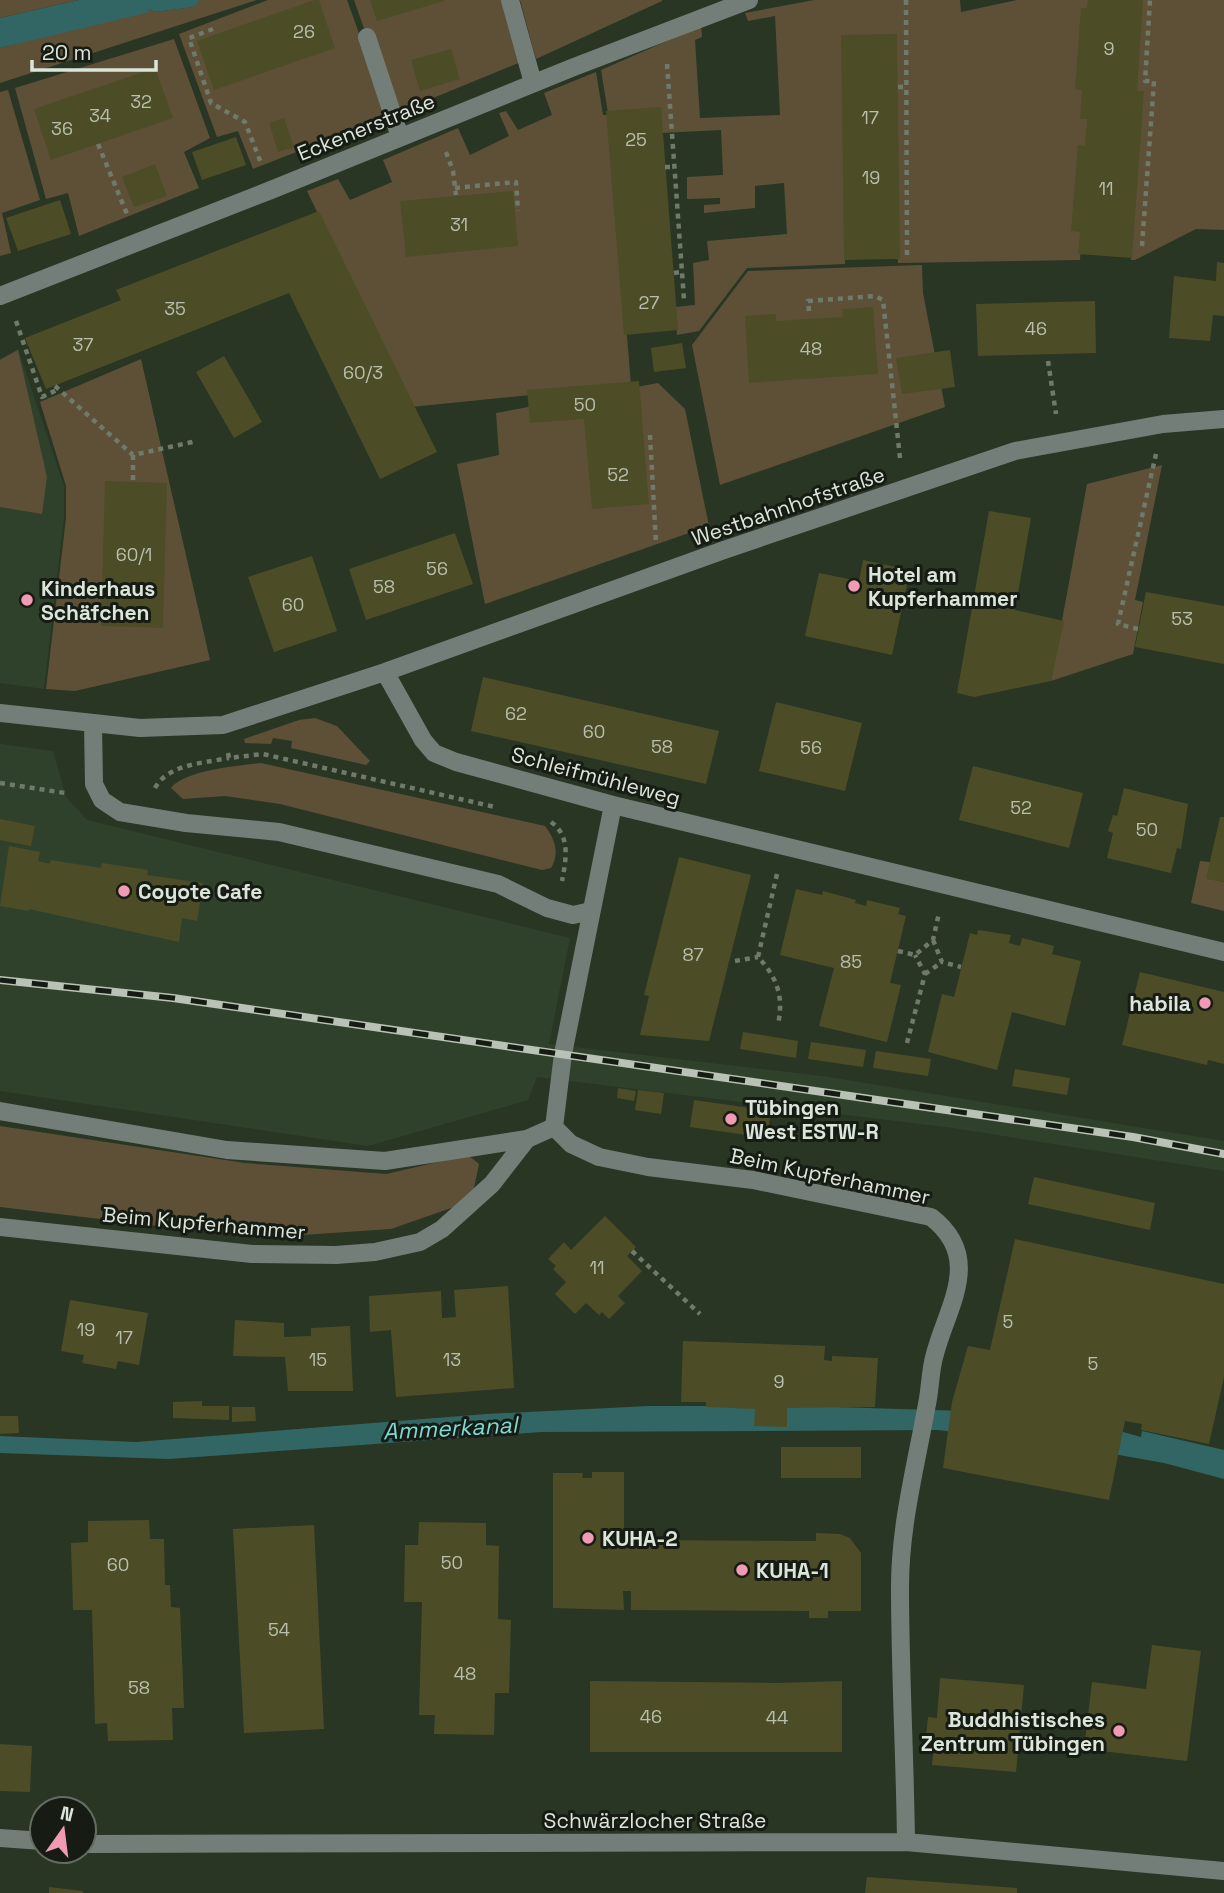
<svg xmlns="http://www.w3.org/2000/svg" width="1224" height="1893" font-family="'Space Grotesk',sans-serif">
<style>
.built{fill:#30412b}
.green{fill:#5d5037}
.water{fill:#316664}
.building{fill:#4c4d27}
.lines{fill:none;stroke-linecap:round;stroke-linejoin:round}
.path{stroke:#6f7a6b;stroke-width:4.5;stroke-dasharray:5 5;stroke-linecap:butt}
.minor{stroke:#737e78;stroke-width:18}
.rail-casing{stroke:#b8c2b5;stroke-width:8}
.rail{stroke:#161c14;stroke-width:5;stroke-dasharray:16;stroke-linecap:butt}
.poi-dot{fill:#f19ab4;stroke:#161c14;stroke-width:2.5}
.labels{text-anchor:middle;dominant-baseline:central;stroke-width:6;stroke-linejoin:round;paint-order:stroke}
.number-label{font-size:18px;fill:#b8bfad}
.street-label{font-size:21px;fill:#dce5da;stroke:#161c14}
.poi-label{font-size:21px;font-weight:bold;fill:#dce5da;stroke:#161c14;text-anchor:start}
.water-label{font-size:23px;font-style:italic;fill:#7ed9d5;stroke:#161c14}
</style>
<rect width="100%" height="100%" fill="#293624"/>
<path class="built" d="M18,349l46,137v31l-20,172 -44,-6v-324z
M0,744l53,7 13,46 21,23 483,118 -21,106 273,32 402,65v30l-271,-43 -416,-51 -9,23 -160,46 -368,-55z"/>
<path class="green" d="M0,0h79l-79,18z
M200,0h57l-257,83v-35l150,-39 5,3 38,-5z
M268,0h79l42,116 -136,53 -15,-38 -21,6 -38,-103z
M354,0h156l16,60 -132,54z
M520,0h142v1l-126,58z
M814,0h146l1,12 56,-12h74l2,86 -13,174 -182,3 -3,-226 -52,1 2,226 -98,4 -48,63 -22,4 -2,-28 20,-2 -2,-42 16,-3 -2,-19 80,-7 -3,-51 -29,3v22l-51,5v-8l16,-1v-6l-33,1v-22l36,-2 -2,-45 -60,3 -53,-20 -7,-43 100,-44 1,11 -7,3 5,78 80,-3 -5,-99 -27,5 -3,-8z
M1141,0h83v230l-28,-1 -61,31h-4l12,-167 -8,-1z
M174,39l36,99 -26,14 15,36 -120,48 -11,-43 -22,6 -31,-111z
M596,72l7,43h6l22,270 -220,22 -104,-216 31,-12 12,21 42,-18 -9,-22 75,-32 12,27 39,-19 -10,-23 7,-2 12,19 34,-15 -8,-22z
M8,90l32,110 -38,13 9,40 -11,3v-164z
M922,265l1,28 22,114 -225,78 -28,-140 56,-74z
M18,350l29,127 -5,37 -42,-7v-147z
M141,359l69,301 -135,31 -29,-2 20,-171v-32l-26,-84z
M658,383l27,26 24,117 -224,78 -28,-140 42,-9 -3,-42z
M1162,465l-27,135 8,2 -10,52 -82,27 36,-197z
M315,718l22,8 33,35 -4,4 -75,-17 1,-7 -19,-3 -2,6 -26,-1 -1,-4 55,-19z
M261,763l284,63c10,13 15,27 6,42l-9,2 -262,-66 -55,-8 -42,3 -12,-11c14,-18 67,-22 90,-25z
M1200,861l10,1 -3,16 17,4v29l-33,-8z
M0,1126l245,37 141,11 82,-19 11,9 -5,24 -20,19 -63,22 -133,9 -258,-31z"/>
<path class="water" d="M79,0h121l-6,7 -39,5 -5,-3 -4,4 -146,35v-30z
M649,1406h154l194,6 79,7 65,18 1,-6 82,19v29l-60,-16 -90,-16 -136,-17 -397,2 -372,27 -169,-6v-17l136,6 350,-28z"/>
<path class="building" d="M314,0h5l16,48 -121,42 -17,-49z
M370,0h74v1l-67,20z
M1088,0h55l-6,91h7l-12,167 -54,-4 2,-22 -9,-1 7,-86 7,1 2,-27h-7l2,-29 -7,-1 6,-81h6z
M897,34l3,225 -56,1 -3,-225z
M451,49l9,30 -40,12 -9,-31z
M155,68l18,50 -122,42 -17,-51z
M661,107l17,223 -54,5 -18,-224z
M284,118l10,29 -16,5 -9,-29z
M236,137l10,28 -44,15 -10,-28z
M155,164l12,32 -33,11 -12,-30z
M513,191l5,55 -112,11 -6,-56z
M60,200l11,34 -53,17 -12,-33z
M319,211l118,241 -57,27 -91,-186 -243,96 -21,-51 96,-38 -5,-10z
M1217,262l7,1v53l-11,-1 -3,26 -41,-3 5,-62 42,5z
M1095,301l1,52 -118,3 -2,-52z
M873,307l5,67 -129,9 -4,-67 31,-2v7l67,-4 -1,-8z
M682,343l4,25 -32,4 -3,-24z
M950,350l5,37 -53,7 -6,-36z
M224,356l38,66 -28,16 -38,-66z
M639,381l10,123 -57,5 -8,-90 -54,4 -3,-33z
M105,481l62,2 -4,145 -62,-2z
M989,511l42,7 -16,92 49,11 -13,60 -77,16 -17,-4z
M455,533l18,51 -107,36 -17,-51z
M312,556l25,75 -63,21 -26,-75z
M863,560l47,10 -18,85 -87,-19 14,-63 40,8z
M1146,592l78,14v58l-89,-17z
M483,677l236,54 -13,53 -235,-53z
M776,702l86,21 -17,68 -86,-20z
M973,766l110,27 -14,55 -110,-28z
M1124,788l64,16 -7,45 -4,-1 -6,25 -64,-15 6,-25 -5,-2 5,-16 4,1z
M1220,817h4v65l-18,-3z
M0,819l35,7 -4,20 -31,-6z
M9,846l31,6 -2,9 12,3 1,-4 50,8 1,-5 46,7 -1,5 56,8 -6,38 -15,-3 -3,24 -150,-33v2l-29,-5z
M679,857l72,18 -42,166 -69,-6 9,-39 -5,-1z
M796,889l26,6 1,-4 33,9 -1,3 11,3 1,-6 33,8 -2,6 8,2 -16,67 11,2 -14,57 -68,-16 15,-58 -54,-13z
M978,930l33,5 -2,8 11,3 2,-8 32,8 -2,8 29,7 -16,65 -53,-14 -15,58 -69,-18 14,-58 12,3 16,-64 7,2z
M1140,972l84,20v72l-16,-4 -1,5 -85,-20z
M743,1032l55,9 -2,17 -56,-9z
M811,1042l55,8 -3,17 -55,-8z
M876,1051l55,8 -3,17 -55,-8z
M1015,1069l55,9 -3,17 -55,-9z
M618,1088l18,3 -2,10 -17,-3z
M638,1090l26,3 -3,21 -26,-4z
M694,1100l77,11 -4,27 -77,-11z
M1034,1177l121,26 -5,27 -122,-26z
M605,1216l31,31 -9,9 15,15 -24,25 7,7 -16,16 -7,-7 -3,3 -13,-12 -11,11 -20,-20 11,-12 -13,-13 3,-3 -8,-7 16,-17 7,8z
M1015,1239l209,45v93l-15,67 -68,-14 1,-6 -17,-3 -16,79 -166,-32 9,-66 16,-56 22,4z
M508,1286l6,102 -118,9 -5,-67 -21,2 -1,-36 72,-5 1,27 14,-1 -2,-27z
M70,1300l78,13 -9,52 -21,-4 -2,8 -34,-6 2,-8 -23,-4z
M235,1320l49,3v14l27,-1v-8l39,-2 3,65h-65l-3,-34 -52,-1z
M683,1341l142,5 -1,14 8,1v-5l46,2 -3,49 -88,1v19l-33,-1 1,-17 -49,-2v-5h-25z
M202,1401v5h27v14l-56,-2v-16z
M232,1407h23l1,14 -24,1z
M0,1416h18l1,17 -19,1z
M781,1447h80v31h-80z
M592,1472h32v76h4l1,-8 187,1v-8l24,1 10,4 11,15v58h-33v7h-19v-7l-178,-1v-19h-8l1,19 -71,-2v-135h30l-1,5h10z
M149,1520l1,19h14l1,46h5l1,22 9,1 4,100h-12l1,32 -65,1 -1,-18 -12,1 -3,-114h-19l-2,-67 17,-1v-21z
M419,1522l67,1v22l13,1 -1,73 13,1 -2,73h-14l-1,42 -60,-1 1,-19h-16l3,-113h-18l1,-57h13z
M314,1525l10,204 -80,4 -11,-204z
M1152,1645l49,6 -14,110 -103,-12 8,-67 54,7z
M940,1678l84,7 -8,87 -84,-7 3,-27 -9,-1 2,-20 9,1z
M590,1681l188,2 64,-2v71h-252z
M0,1744l32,2 -2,46 -30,-1z
M867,1877l150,11v5h-152z
M49,1887l34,4v2h-34z"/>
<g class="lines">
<path class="path" d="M906,0l1,258
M213,29l-24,9 22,65 34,19 16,41
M667,64l17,236
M898,87h8
M98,144l29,70
M446,152l7,19 3,24
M665,167h9
M455,188l61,-6 2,29
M1142,246l12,-165h-9l5,-81
M674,273l7,-1
M809,311l-1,-10 67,-5 8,4 17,158
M16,321l26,76 17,-8
M1048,361l8,53
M55,386l78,69 64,-14
M650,435l6,108
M133,455v28
M1138,629l-20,-5 38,-170
M228,753l1,5 34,-4 232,53
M0,783l65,10
M155,788c13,-24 49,-25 74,-30
M551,822c20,14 15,38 11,59
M777,874l-19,83c19,20 26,40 20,67
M933,940l9,22 19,5
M898,951l17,4 18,-15 6,-27
M735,961l23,-4
M925,974l17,-12
M907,1043l18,-69 -10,-19
M632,1251l68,63"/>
<path class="minor" d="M510,0l23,83
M367,37l33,100
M0,296l271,-106 303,-123 175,-67
M385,672l38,68 11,13 22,9 157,43 611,147
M0,713l140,15 83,-3 162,-53 339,-122 291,-99 148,-27 61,-5
M93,724l1,60 8,16 18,12 66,11 93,9 219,52 49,24 26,7 18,-4
M613,805l-50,249 -9,73 17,17 28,13 49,10 105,13 178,37c56,43 12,95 2,145 -3,14 -3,28 -6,42 -11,61 -27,121 -27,183 0,85 5,170 6,255
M0,1111l227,39 158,11 142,-22
M0,1227l252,27 84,1 39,-3 45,-10 22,-13 50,-45 35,-45 27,-12
M0,1838l42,3
M84,1844l822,-2 318,29"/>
<defs>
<path id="rail" d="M0,980l173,18 960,139 91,17"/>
</defs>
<use href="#rail" class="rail-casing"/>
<use href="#rail" class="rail"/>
</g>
<g class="poi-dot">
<circle cx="854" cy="586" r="7"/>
<circle cx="27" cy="600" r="7"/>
<circle cx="124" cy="891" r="7"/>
<circle cx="1205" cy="1003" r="7"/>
<circle cx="731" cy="1119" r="7"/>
<circle cx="588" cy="1538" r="7"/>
<circle cx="742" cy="1570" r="7"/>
<circle cx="1119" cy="1731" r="7"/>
</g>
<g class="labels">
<g class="number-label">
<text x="304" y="31">26</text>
<text x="1109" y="48">9</text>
<text x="141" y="101">32</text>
<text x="100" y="115">34</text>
<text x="870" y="117">17</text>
<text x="62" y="128">36</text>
<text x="636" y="139">25</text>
<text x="871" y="177">19</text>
<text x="1106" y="188">11</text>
<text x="459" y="224">31</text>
<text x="649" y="302">27</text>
<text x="175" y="308">35</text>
<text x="1036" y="328">46</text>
<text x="83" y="344">37</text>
<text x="811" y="348">48</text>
<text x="363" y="372">60/3</text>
<text x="585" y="404">50</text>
<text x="618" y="474">52</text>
<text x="134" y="554">60/1</text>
<text x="437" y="568">56</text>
<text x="384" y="586">58</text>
<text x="293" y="604">60</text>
<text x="1182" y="618">53</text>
<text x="516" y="713">62</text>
<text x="594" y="731">60</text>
<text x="662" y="746">58</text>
<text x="811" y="747">56</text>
<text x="1021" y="807">52</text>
<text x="1147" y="829">50</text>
<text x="693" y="954">87</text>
<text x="851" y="961">85</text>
<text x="597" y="1267">11</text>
<text x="1008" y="1321">5</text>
<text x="86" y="1329">19</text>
<text x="124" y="1337">17</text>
<text x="318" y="1359">15</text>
<text x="452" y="1359">13</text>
<text x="1093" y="1363">5</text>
<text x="779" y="1381">9</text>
<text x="452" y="1562">50</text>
<text x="118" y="1564">60</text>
<text x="279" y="1629">54</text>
<text x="465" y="1673">48</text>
<text x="139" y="1687">58</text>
<text x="651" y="1716">46</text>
<text x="777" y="1717">44</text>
</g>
<g class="street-label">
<text transform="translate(366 127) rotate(-22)">Eckenerstraße</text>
<text transform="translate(788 506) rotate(-19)">Westbahnhofstraße</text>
<text transform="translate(596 776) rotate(15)">Schleifmühleweg</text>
<text transform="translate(830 1176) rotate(12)">Beim Kupferhammer</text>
<text transform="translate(204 1223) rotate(5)">Beim Kupferhammer</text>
<text x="655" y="1820">Schwärzlocher Straße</text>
</g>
<g class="poi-label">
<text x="868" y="574">Hotel am<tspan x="868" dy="24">Kupferhammer</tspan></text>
<text x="41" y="588">Kinderhaus<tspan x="41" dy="24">Schäfchen</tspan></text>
<text x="138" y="891">Coyote Cafe</text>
<text x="1191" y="1003" text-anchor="end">habila</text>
<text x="745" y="1107">Tübingen<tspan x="745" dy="24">West ESTW-R</tspan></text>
<text x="602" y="1538">KUHA-2</text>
<text x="756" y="1570">KUHA-1</text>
<text x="1105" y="1719" text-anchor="end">Buddhistisches<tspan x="1105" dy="24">Zentrum Tübingen</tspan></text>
</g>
<g class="water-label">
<text transform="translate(450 1428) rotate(-3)">Ammerkanal</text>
</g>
</g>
<g transform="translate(63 1830) rotate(14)"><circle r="33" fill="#161c14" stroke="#656c63" stroke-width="2"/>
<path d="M0-5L12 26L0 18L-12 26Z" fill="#f19ab4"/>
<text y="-10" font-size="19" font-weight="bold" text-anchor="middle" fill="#dce5da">N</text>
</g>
<path d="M32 60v10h124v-10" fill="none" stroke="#dce5da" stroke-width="3.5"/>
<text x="42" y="60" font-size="21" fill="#dce5da" stroke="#161c14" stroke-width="5" paint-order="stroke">20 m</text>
</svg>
